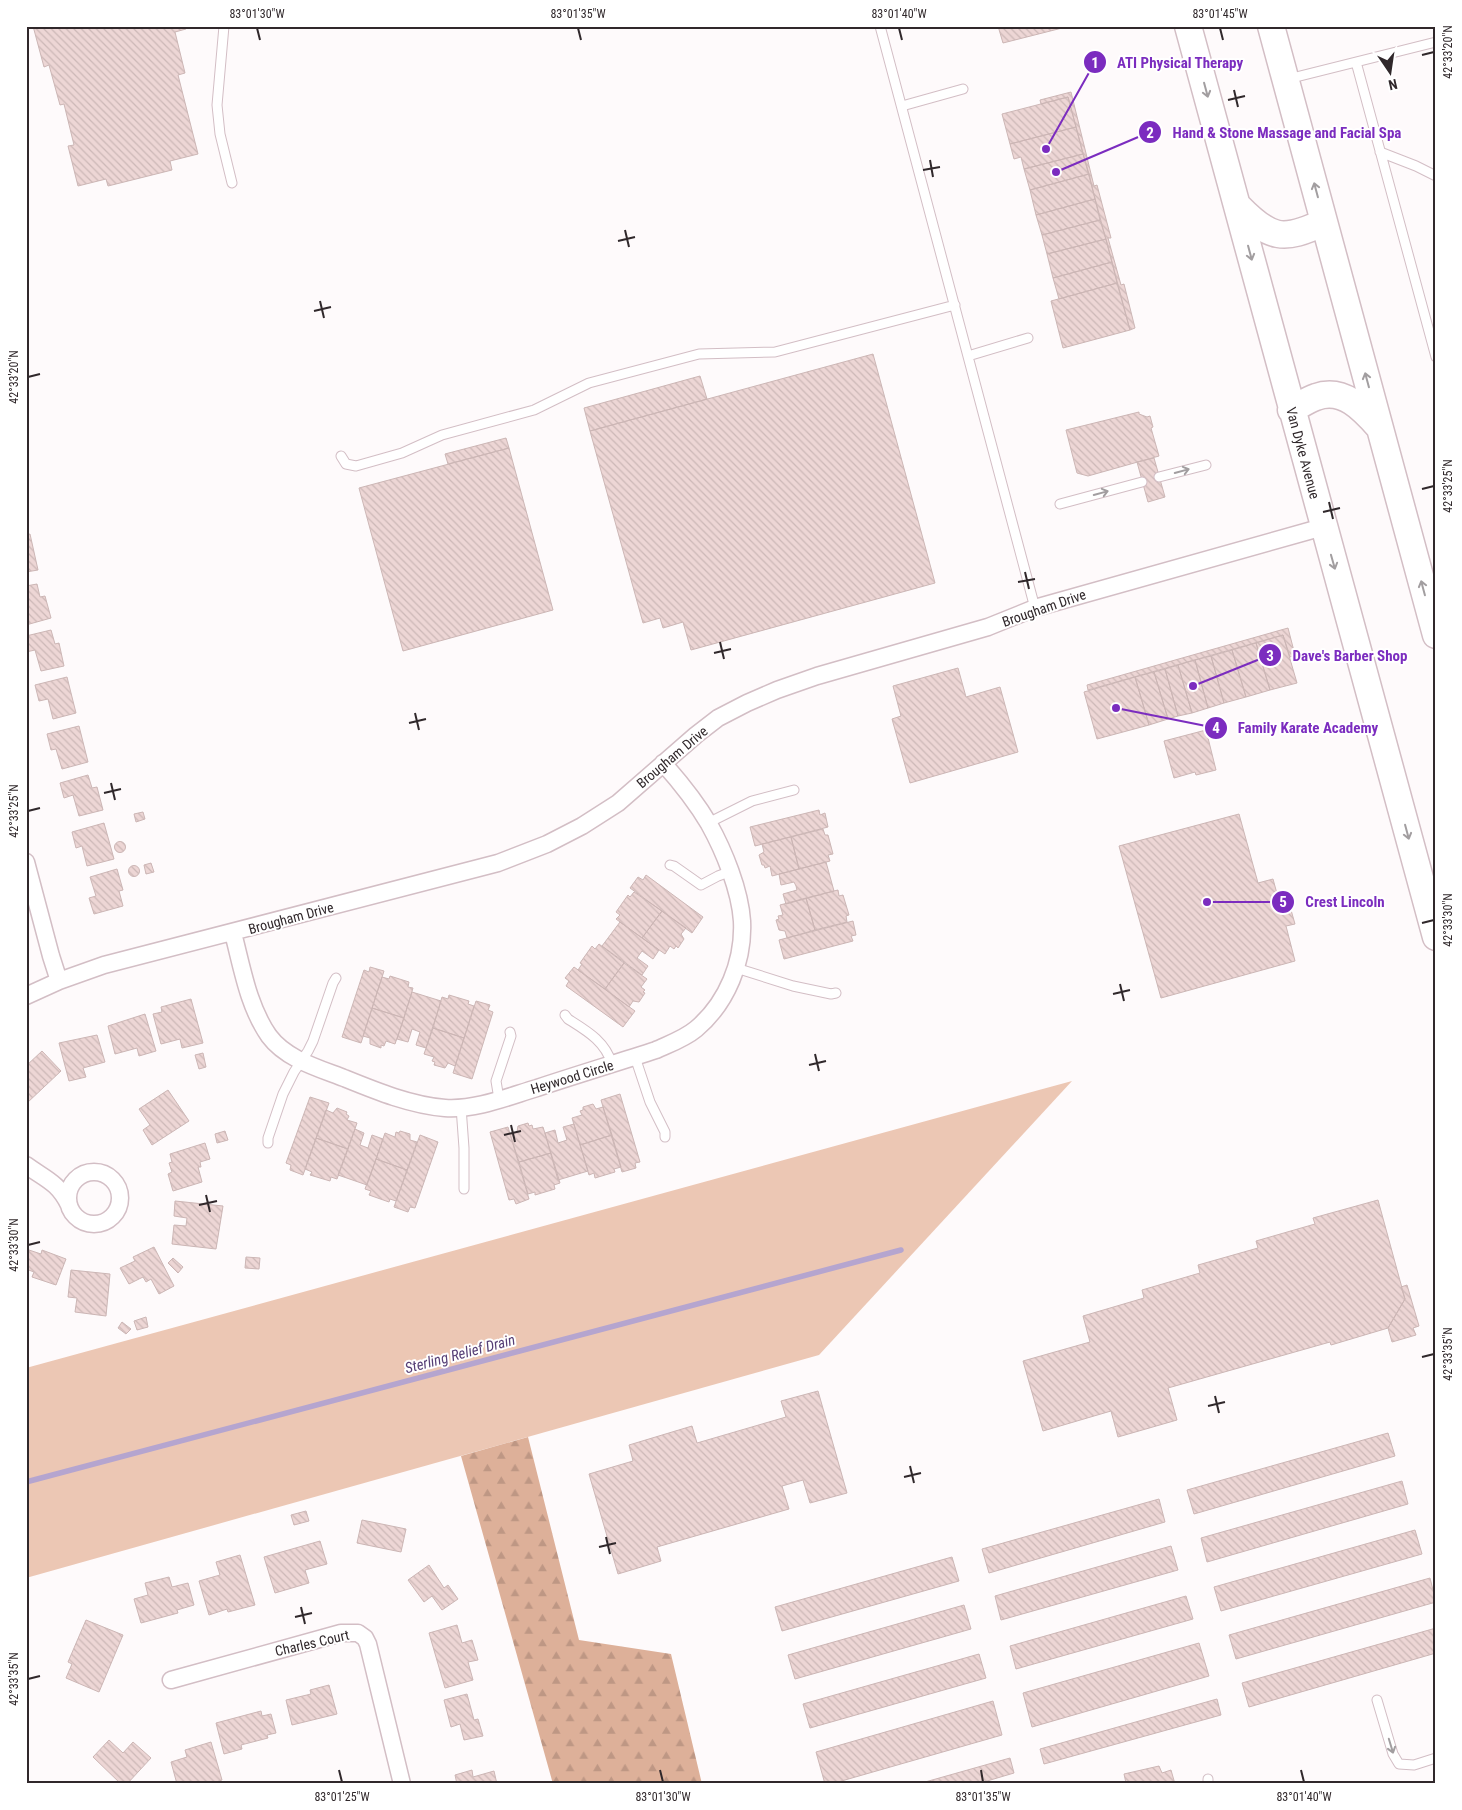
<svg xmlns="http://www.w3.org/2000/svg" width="1462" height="1810" font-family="'Roboto Condensed',sans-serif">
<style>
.grass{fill:#ecc7b4}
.forest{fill:url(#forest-firs)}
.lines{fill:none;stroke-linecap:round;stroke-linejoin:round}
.stream{stroke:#b5a5cf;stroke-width:5.5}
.building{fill:url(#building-back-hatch);stroke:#ccb6b5}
.lane-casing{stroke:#d3bec5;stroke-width:11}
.street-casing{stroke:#d3bec5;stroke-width:19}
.primary-casing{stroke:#d3bec5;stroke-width:29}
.lane{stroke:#fff;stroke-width:9}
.street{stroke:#fff;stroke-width:16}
.primary{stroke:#fff;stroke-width:26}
.oneway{stroke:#a29ea0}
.ticks{fill:none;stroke:#30282b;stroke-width:2}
.labels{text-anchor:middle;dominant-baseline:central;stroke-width:4;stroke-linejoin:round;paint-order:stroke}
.street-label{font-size:14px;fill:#30282b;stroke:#fff}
.water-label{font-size:15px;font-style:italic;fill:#553e75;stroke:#fff}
.leader{fill:none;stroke:#7b2cbf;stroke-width:2}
.callout-dot{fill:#7b2cbf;stroke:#fff;stroke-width:2}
.mark-label{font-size:15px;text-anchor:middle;font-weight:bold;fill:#fff}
.callout-label{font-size:15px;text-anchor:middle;font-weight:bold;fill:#7b2cbf;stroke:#fff;stroke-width:4;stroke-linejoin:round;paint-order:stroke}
.neatline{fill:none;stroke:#30282b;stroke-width:2}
.ticks-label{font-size:12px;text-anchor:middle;fill:#30282b}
</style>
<defs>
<pattern id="forest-firs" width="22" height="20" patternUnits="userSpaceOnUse" patternTransform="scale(1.25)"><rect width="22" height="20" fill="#ddb099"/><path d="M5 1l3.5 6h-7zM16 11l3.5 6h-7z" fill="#be9784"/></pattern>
<pattern id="building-back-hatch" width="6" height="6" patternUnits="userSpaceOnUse" patternTransform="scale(1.25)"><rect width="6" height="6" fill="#edd6d5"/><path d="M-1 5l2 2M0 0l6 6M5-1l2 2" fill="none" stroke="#ccb8b7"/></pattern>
</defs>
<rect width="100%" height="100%" fill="#fefafb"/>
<path class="grass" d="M1072,1081l-253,274 -793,223v-210z"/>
<path class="forest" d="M528,1437l51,203 92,14 31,130h-149l-92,-328z"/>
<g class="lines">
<path class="stream" d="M26,1482l875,-232"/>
</g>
<path class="building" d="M33,26h152l1,3 -11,3 10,41 -7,2 20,79 -28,7 2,9 -64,16 -2,-7 -28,7 -10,-40 6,-1 -10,-41 -4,1 -11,-40 -5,2z
M998,26h72l-67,17z
M1071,92l23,94 3,-1 14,53h-3l13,47 3,-1 11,44 -5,2 -62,-233 -27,7 -1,-4z
M1068,97l8,30 -66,17 -8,-30z
M1076,127l7,27 -59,15 -3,-12 -7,2 -4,-15z
M1083,154l6,20 -59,16 -6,-21z
M1089,174l6,25 -59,16 -6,-25z
M1095,199l5,21 -58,15 -6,-20z
M1100,220l6,19 -59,15 -5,-19z
M1106,239l6,23 -59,16 -6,-24z
M1112,262l5,21 -58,16 -6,-21z
M1117,283l13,47 -67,18 -12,-47z
M873,354l62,229 -244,67 -8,-28 -20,6 -3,-10 -17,5 -53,-192z
M700,376l7,23 -117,32 -6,-23z
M1139,412v2l8,3 3,-1 3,11 -2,1 8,28 -71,20 -11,-3 -11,-43z
M506,438l3,10 -61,16 -3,-10z
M509,448l44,162 -150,41 -44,-163z
M1154,458l11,39 -17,5 -11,-40z
M30,534l8,36 -12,2v-37z
M37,584l3,13 5,-1 6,22 -25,7v-39z
M1288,628l7,27 -5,2 -7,-22 -195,55 -1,-5z
M51,630l4,14 4,-1 5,23 -23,5 -6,-21 -9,2v-16z
M1283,635l14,48 -27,7 -14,-47z
M1256,643l14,47 -24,7 -14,-47z
M1232,650l14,47 -22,6 -13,-47z
M1211,656l13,47 -16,5 -13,-48z
M1195,660l13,48 -16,5 -14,-48z
M1178,665l14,48 -14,3 -13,-47z
M958,668l8,29 34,-10 18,65 -108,31 -18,-64 9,-3 -8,-30z
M1165,669l13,47 -10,3 -14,-47z
M1154,672l14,47 -19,6 -14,-48z
M67,677l9,36 -23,6 -5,-20 -9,2 -4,-16z
M1135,677l14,48 -52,14 -13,-47z
M79,726l9,36 -26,7 -6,-20 -5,1 -4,-16z
M1206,730l10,40 -20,5 -1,-3 -21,6 -10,-37z
M88,775l4,13 5,-1 6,23 -24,6 -6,-21 -9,3 -4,-15z
M819,810l1,5 5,-2 3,14 -73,19 -5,-19z
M143,812l2,7 -9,3 -2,-8z
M1239,814l19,69 15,-4 9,33 9,-2 4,14 -9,2 9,35 -134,37 -42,-152z
M104,823l10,36 -27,7 -5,-20 -6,2 -4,-16z
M823,829l2,6h3l5,19 -5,1 2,6 -31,8 -8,-32z
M791,837l8,32 -27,7 -2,-10 -5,2 -1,-3h-2l-3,-10 5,-3 -2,-8z
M114.5 847a5.5 5.5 0 1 1 11 0a5.5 5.5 0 1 1-11 0Z
M826,862l8,29 -48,13 -3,-10 14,-4 -1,-4 -2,-4 -13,3 -2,-11z
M151,863l3,9 -8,2 -2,-9z
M128.5 871a5.5 5.5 0 1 1 11 0a5.5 5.5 0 1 1-11 0Z
M117,869l6,21 -4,1 4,15 -29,8 -5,-16 7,-2 -6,-19z
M646,875l57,42 -11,16 -62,-45 8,-11 5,3z
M838,890l1,6 4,-1 6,20 -3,1 1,6 -32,8 -9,-32z
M634,892l28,19 -20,27 -26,-19 4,-4 -4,-3 12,-17 2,2z
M806,898l9,32 -28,8 -2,-7 -6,-1 -3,-10 3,-1 -1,-3 5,-1 -3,-10z
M662,911l24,17 -5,6 3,5 -6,9 -2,-2 -2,3 -4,-3 -5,8 -23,-16z
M853,921l3,14 -5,1 2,5 -69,18 -5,-19z
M620,922l39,28 -6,9 -11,-8 -5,7 11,8 -6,9 -40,-29z
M599,944l25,19 -19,26 -27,-19 4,-6 -2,-1 12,-17 3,3z
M624,963l23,16 -6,8 4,3 -2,2 2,1 -6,9 -6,-1 -4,6 -24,-18z
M370,967l14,4 -23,72 -19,-6 22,-67 5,2z
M574,967l61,44 -12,16 -57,-41 3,-5 -4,-3z
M390,976l19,6 -1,5 5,1 -9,30 -32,-10 10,-31 7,2z
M412,992l29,9 -15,47 -10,-3 4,-13 -8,-3 -4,13 -11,-3z
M449,995l20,6 -1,3 6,2 -10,32 -31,-10 9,-31 6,2z
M191,999l12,44 -21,5 -2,-9 -19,5 -8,-30 9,-2 -1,-5z
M476,1001l14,4 -2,5 5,2 -21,67 -19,-6z
M372,1008l32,10 -9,26 -9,-3 -2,5 -3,-1v3l-11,-4v-6l-7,-2z
M145,1014l11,37 -17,5 -2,-8 -22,6 -7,-28z
M433,1028l31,10 -9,28 -7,-3 -3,5 -11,-3 1,-3 -3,-1 2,-4 -10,-3z
M97,1035l8,27 -22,6 3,9 -17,4 -10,-38z
M42,1051l19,20 -34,32 -1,-37z
M203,1053l3,14 -7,2 -4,-14z
M168,1090l21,31 -37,24 -9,-15 7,-5 -11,-16z
M620,1094l20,68 -5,1 1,5 -14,4 -21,-72z
M310,1097l19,6 -26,72 -13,-5 1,-5 -5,-2z
M593,1104l3,5 7,-2 9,28 -32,10 -8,-27 10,-3 -2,-4 3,-1v-3z
M337,1108l10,4 -1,2 3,2 -2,4 10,3 -9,26 -32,-11 10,-28 7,3z
M528,1123l1,3 3,-1 1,4 10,-2 8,26 -32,9 -9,-28 7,-2 1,-6z
M574,1124l14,47 -30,9 -13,-47 10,-3 3,13 9,-3 -4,-13z
M508,1127l21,72 -13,5 -2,-5 -5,1 -19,-68z
M355,1129l9,4 -4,12 8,3 4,-13 11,4 -16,46 -29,-10z
M225,1131l3,9 -11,3 -2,-9z
M400,1131l10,3v6l7,2 -10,28 -31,-11 9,-26 10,4 1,-5 3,1z
M420,1135l18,7 -23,66 -5,-1 -2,5 -14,-5z
M612,1135l9,32 -7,2 1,3 -20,6 -1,-5 -5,2 -9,-30z
M316,1138l32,11 -11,30 -6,-2 -1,4 -20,-6 2,-3 -7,-3z
M205,1143l5,16 -10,3 1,5h-3l4,15 -29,9 -5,-17 4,-2 -3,-9 3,-1 -2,-8z
M551,1153l9,30 -6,2 1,4 -20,6v-3l-7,2 -9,-32z
M376,1159l31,11 -11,31 -6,-2 -1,3 -20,-7 2,-4 -6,-2z
M1378,1200l27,99 -17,29 -57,17 -1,-3 -162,46 9,32 -59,17 -7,-26 -68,20 -20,-70 67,-19 -7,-26 61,-18 -2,-8 58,-17 -2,-8 60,-17 -2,-7 59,-17 -2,-6z
M175,1201l48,5 -7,43 -44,-5 2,-19 12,1 1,-8 -13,-2z
M154,1247l20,39 -15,8 -8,-15 -5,3 -3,-5 -14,7 -9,-16 15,-7 -2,-4z
M26,1249l15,5 1,-4 24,9 -10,26 -24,-8 2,-5 -8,-3z
M246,1257l14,1 -1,11 -14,-1z
M173,1258l10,9 -5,6 -10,-10z
M71,1270l39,4 -4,42 -31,-4 2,-14 -9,-1z
M1407,1285l12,41 -6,2 3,7 -24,7 -4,-14 17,-29 -4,-12z
M146,1317l2,10 -11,3 -3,-9z
M122,1322l9,7 -5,5 -8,-6z
M818,1391l29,102 -37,10 -7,-23 -21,6 7,23 -132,38 4,14 -43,13 -29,-100 44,-13 -4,-16 63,-19 5,17 89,-26 -5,-16z
M1388,1433l7,23 -201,58 -7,-24z
M1402,1481l6,23 -201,58 -6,-24z
M1159,1499l6,23 -176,51 -7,-24z
M306,1511l3,10 -15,4 -3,-10z
M362,1520l44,9 -5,23 -44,-9z
M1415,1530l7,24 -201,57 -7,-24z
M320,1541l7,23 -22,6 4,13 -34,10 -11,-36z
M1171,1546l7,24 -177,50 -6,-24z
M240,1555l15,50 -27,7 -1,-3 -18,6 -10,-34 21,-6 -4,-13z
M952,1557l7,24 -177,50 -7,-24z
M429,1565l15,23 4,-3 10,14 -16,11 -10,-14 -8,6 -16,-22z
M169,1577l3,10 16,-4 6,22 -17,5 1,3 -37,10 -7,-24 14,-4 -3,-12z
M1430,1578l6,24 -200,57 -7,-24z
M1186,1596l7,23 -177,50 -6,-23z
M964,1605l7,24 -176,50 -7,-24z
M86,1620l37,15 -24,57 -33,-14 6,-14 -4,-2z
M457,1625l5,18 10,-3 6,20 -10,2 5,18 -28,8 -16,-55z
M1436,1628v25l-187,54 -7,-24z
M1199,1643l10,33 -177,51 -9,-34z
M979,1654l7,24 -176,50 -7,-24z
M329,1685l8,29 -45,11 -6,-25 25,-6 -1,-4z
M467,1694l7,26 4,-1 5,17 -19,4 -4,-16 -9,3 -7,-27z
M1217,1699l4,16 -177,49 -4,-15z
M993,1701l9,34 -171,49h-6l-9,-32z
M261,1711l1,5 9,-2 5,19 -9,2 1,3 -27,7 1,4 -18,5 -8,-31z
M109,1740l14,13 10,-11 18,16 -24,26h-6l-28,-27z
M211,1742l11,38 -12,4h-33l-6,-22 16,-5 -2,-7z
M1010,1758l4,15 -37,11h-59z
M1159,1766l3,7 9,-3 4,14h-53l4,-1 -2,-9z
M472,1770l1,7 21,-6 3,13h-40l-2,-9z"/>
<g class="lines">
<defs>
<path id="lane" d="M224,26l-7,79 3,29 12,49
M880,26l155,582
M1356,62l80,-20
M1288,79l68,-17 80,295
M902,106l61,-17
M1380,152l36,14 20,10
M968,356l60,-18
M341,456l5,8 10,2 46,-13 40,-18 92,-25 55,-27 110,-29 76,-2 180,-47
M1159,477l47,-12
M1060,504l82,-22
M708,823l44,-22 42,-11
M670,865l4,1 27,19 17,-9 11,-4
M736,968l57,18 38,8 5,-1
M565,1015l3,4c19,12 37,22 44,45
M635,1057l15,45 15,30v5
M499,1099l-3,-18 15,-45 -1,-4
M461,1107l3,41v41
M268,1143v-5l15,-44 11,-22 14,-21 5,-10 20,-58 3,-5
M1377,1700l16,54 6,10 15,1 22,-7
M1208,1784v-5"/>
<path id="street" d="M26,862l25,94 8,25
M233,933c9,34 15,73 36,103 17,23 49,32 75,42 32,13 66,27 101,30 31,2 62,-11 92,-20 39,-13 79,-25 119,-38 13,-6 28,-11 40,-21 31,-26 48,-68 46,-108 -2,-31 -18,-70 -33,-97 -13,-22 -29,-42 -46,-61
M26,996l33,-15 45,-16 394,-102 49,-19 35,-18 36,-23 78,-68 22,-17 29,-15 30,-13 40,-14 171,-49 47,-19 288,-81
M26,1165c19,14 32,17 43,40
M68 1198a26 26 0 1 1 52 0a26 26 0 1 1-52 0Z
M171,1680l170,-47h17l7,5 3,6 34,140"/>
<path id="primary" d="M1188,26l248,911
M1271,26l165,609
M1238,206c32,33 45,36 86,16
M1291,410c8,-4 16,-10 25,-13 27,-10 47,12 63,30"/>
</defs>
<use href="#lane" class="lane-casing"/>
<use href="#street" class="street-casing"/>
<use href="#primary" class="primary-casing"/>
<use href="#lane" class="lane"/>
<use href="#street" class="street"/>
<use href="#primary" class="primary"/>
</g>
<defs><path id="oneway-shaft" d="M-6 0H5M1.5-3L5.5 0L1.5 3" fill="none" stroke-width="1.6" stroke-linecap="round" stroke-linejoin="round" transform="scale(1.25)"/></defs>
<g class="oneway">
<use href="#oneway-shaft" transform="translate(1206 90) rotate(75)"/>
<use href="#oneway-shaft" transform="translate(1316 190) rotate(-105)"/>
<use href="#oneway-shaft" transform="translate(1250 253) rotate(75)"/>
<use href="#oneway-shaft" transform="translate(1367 380) rotate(-105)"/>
<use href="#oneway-shaft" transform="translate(1182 471) rotate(-15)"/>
<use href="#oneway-shaft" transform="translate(1101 493) rotate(-15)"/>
<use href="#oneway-shaft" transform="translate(1333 562) rotate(74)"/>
<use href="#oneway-shaft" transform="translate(1423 588) rotate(-105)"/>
<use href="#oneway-shaft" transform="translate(1407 832) rotate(75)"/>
<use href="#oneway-shaft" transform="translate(1391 1746) rotate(73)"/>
</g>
<path class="ticks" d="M257,28l3,12M578,28l3,12M899,28l3,12M1220,28l3,12M1422,55l12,-3M1234,90l4,17M1228,100l17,-4M930,160l3,17M923,170l17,-3M625,230l4,17M618,241l17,-4M320,301l4,17M314,311l17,-4M28,377l12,-3M1422,489l12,-3M1329,502l4,17M1323,512l17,-4M1025,572l4,17M1018,582l17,-3M720,642l4,17M714,653l17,-4M415,713l4,17M409,723l17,-4M111,783l4,17M104,793l17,-4M28,811l12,-3M1422,923l12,-3M1120,984l4,17M1113,994l17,-4M815,1054l4,17M809,1065l17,-4M511,1125l4,17M504,1135l17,-4M206,1195l4,17M199,1205l18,-4M28,1245l12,-3M1422,1357l12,-3M1215,1396l4,17M1208,1406l17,-4M910,1466l4,17M904,1477l17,-4M606,1537l4,17M599,1547l17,-4M301,1607l4,17M295,1617l17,-4M28,1679l12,-3M339,1770l3,12M660,1770l3,12M981,1770l2,12M1301,1770l3,12"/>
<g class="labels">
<g class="street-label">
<text transform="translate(1303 453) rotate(75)">Van Dyke Avenue</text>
<text transform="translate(1044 608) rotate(-19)">Brougham Drive</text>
<text transform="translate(672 757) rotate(-40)">Brougham Drive</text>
<text transform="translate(291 918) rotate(-15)">Brougham Drive</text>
<text transform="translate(572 1077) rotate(-17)">Heywood Circle</text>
<text transform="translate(312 1643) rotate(-13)">Charles Court</text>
</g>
<g class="water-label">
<text transform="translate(460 1354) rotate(-15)">Sterling Relief Drain</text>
</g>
</g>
<path class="leader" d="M1046 149L1095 62M1056 172L1150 132M1193 686L1270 655M1116 708L1216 728M1207 902L1283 902"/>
<g class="callout-dot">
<circle cx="1046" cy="149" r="5"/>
<circle cx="1056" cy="172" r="5"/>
<circle cx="1193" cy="686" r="5"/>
<circle cx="1116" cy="708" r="5"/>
<circle cx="1207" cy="902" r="5"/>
<circle cx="1095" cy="62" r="12"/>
<circle cx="1150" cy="132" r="12"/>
<circle cx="1270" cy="655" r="12"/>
<circle cx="1216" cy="728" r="12"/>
<circle cx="1283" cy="902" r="12"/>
</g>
<g class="mark-label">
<text x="1095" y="68">1</text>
<text x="1150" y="138">2</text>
<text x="1270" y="661">3</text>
<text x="1216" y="733">4</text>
<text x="1283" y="907">5</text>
</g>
<g class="callout-label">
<text x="1180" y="68">ATI Physical Therapy</text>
<text x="1287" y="138">Hand &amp; Stone Massage and Facial Spa</text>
<text x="1350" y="661">Dave's Barber Shop</text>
<text x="1308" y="733">Family Karate Academy</text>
<text x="1345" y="907">Crest Lincoln</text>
</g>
<rect width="1462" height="1810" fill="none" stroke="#ffffff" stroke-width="55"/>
<g transform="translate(1390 72) rotate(167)" stroke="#ffffff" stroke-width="4" paint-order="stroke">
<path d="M0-4L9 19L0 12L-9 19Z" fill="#30282b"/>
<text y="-8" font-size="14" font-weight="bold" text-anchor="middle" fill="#30282b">N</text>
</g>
<rect x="28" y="28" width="1406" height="1754" class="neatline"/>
<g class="ticks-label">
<text x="257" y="18">83°01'30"W</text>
<text x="578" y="18">83°01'35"W</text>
<text x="899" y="18">83°01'40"W</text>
<text x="1220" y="18">83°01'45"W</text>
<text transform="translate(1448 52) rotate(-90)" y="4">42°33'20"N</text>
<text transform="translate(14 377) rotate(-90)" y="4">42°33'20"N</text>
<text transform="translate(1448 486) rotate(-90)" y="4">42°33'25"N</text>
<text transform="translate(14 811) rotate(-90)" y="4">42°33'25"N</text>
<text transform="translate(1448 920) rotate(-90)" y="4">42°33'30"N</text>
<text transform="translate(14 1245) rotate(-90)" y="4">42°33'30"N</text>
<text transform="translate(1448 1354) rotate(-90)" y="4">42°33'35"N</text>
<text transform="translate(14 1679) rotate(-90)" y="4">42°33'35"N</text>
<text x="342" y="1801">83°01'25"W</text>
<text x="663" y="1801">83°01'30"W</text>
<text x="983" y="1801">83°01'35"W</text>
<text x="1304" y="1801">83°01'40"W</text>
</g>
</svg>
